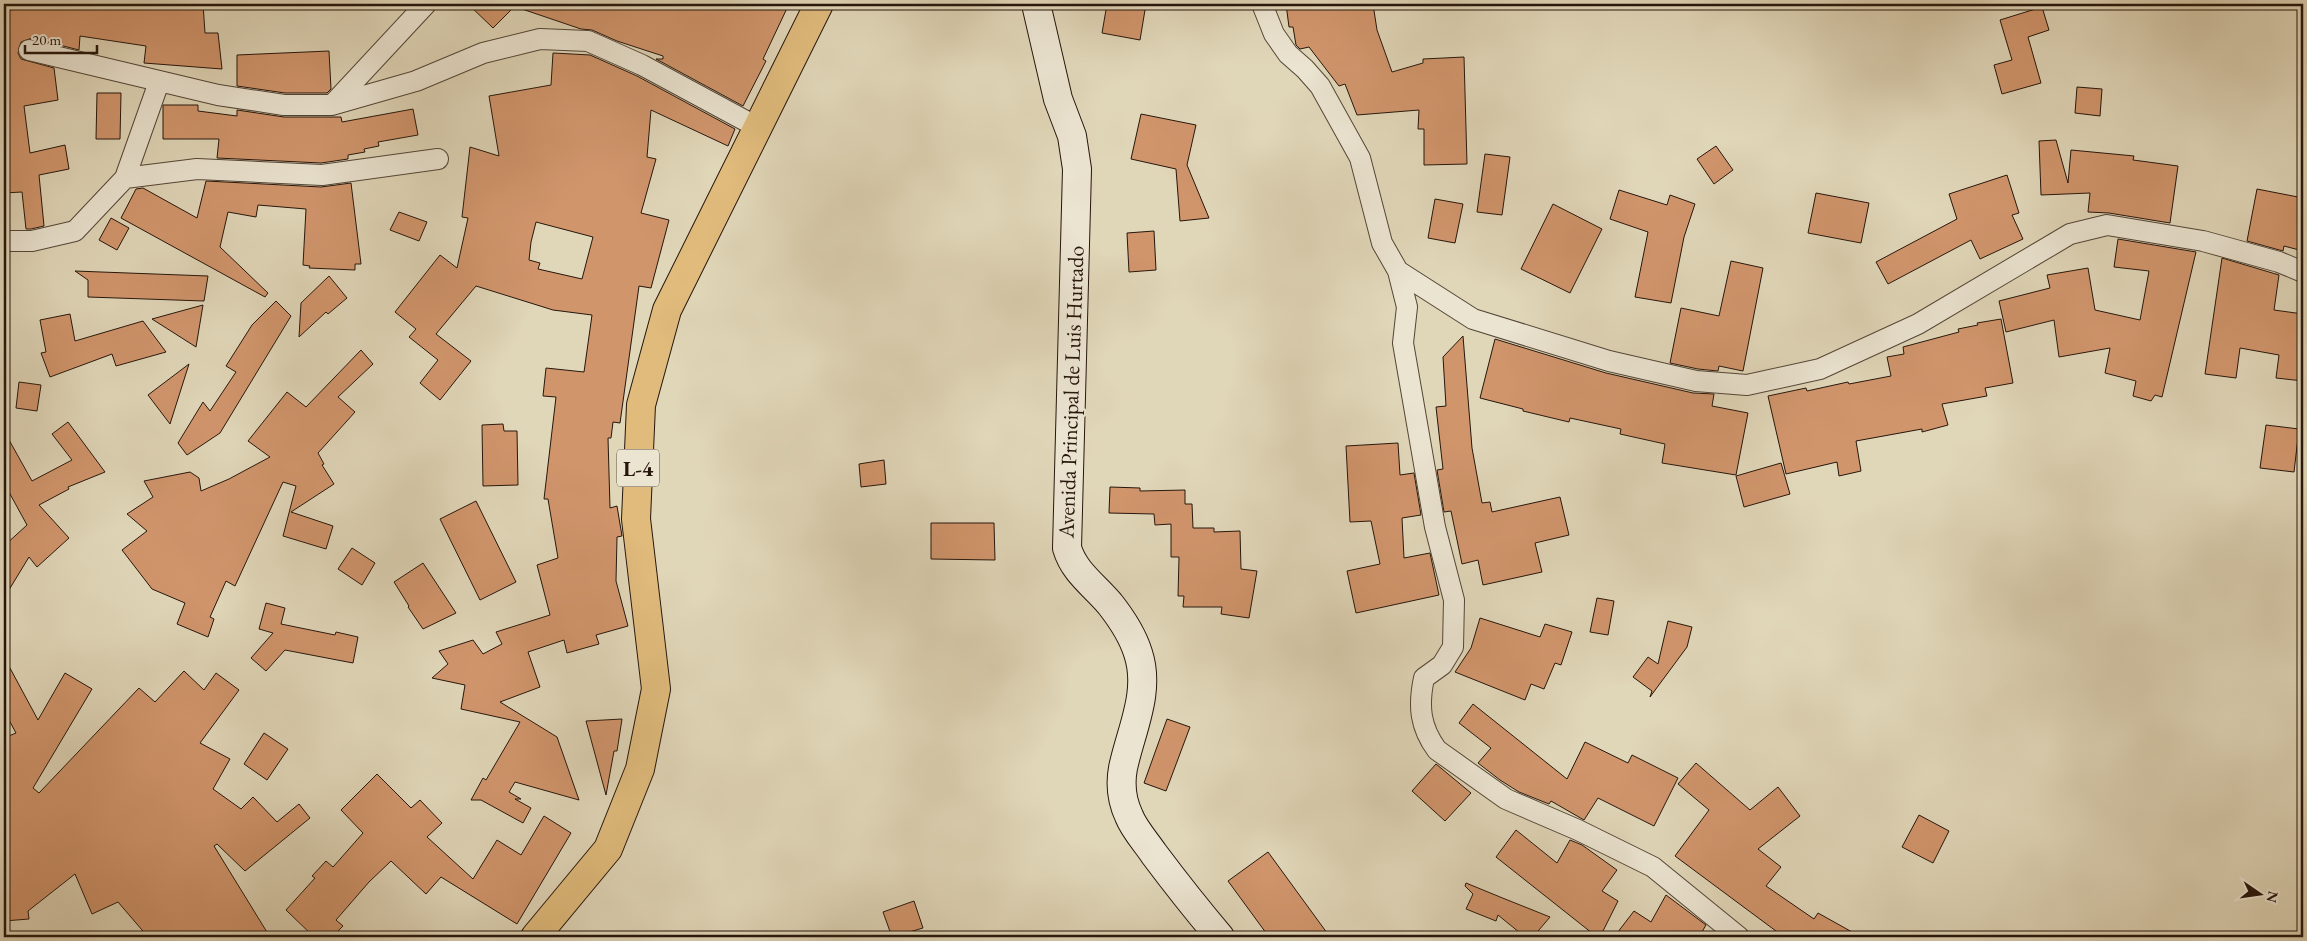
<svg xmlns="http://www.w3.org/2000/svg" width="2307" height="941" font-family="'EB Garamond',serif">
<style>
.building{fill:#d1956c;stroke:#26160c;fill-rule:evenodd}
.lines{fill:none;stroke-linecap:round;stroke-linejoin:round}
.street-casing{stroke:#544637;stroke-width:22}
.secondary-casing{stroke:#26160c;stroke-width:30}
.primary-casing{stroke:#26160c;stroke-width:30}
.street{stroke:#ebe4d1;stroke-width:20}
.secondary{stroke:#ebe4d1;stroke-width:28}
.primary{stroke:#e0bb7c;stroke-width:28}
.labels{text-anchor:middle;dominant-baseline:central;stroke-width:4;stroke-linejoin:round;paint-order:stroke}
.shield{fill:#ebe4d1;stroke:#615447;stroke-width:1}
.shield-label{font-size:21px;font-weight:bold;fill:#26160c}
.street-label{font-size:22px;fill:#26160c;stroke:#ebe4d1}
</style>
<rect width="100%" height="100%" fill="#e0d6b8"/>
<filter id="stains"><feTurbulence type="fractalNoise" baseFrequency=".004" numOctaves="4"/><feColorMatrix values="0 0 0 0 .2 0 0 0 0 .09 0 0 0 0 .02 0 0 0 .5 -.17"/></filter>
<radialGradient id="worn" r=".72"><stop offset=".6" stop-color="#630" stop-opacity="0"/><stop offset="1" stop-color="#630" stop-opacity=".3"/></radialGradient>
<path class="building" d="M21,4h74l28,4 1,-4h79l2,29h13l4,36 -78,-6 2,-17 -66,-10 -1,14 -47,-12 -11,4 -3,11 3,6 33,9 4,32 -34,6 6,47 35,-8 4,24 -30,6 5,51 -13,3h-5l-4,-37 -18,1v-182l17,-3z
M468,4h49l-24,24z
M517,4h272l-26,55 3,2 -23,45 -87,-47h7v-3l-46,-15 -25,-11 -11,-1 -65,-22z
M1107,4h39l-6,36 -38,-7z
M1286,4h87l4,26 15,42 31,-9v-4l41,-2 3,107 -43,1v-36h-6l1,-19 -62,5 -12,-31 -6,2 -30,-39 -9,2 -4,-4 -3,-18h-4z
M2042,7l7,23 -21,7 13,46 -39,11 -8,-29 18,-5 -12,-40z
M329,51l2,38 -4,4h-42l-48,-7v-31z
M553,53l37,2 47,21 98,53 -7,17 -77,-36 -4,47 9,2 -15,54 28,7 -18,68 -12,-2 -19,137 -7,-1 -2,16h-3l2,70 7,-2 5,30 -5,1 -1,44 12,45 -32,9 3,9 -32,9 -3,-13 -36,12 12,35 -40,15 57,35 22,63 -64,-18 -6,10 12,7h-6l16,9 -8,15 -42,-23h-10l12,-22 3,2 34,-58 -59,-13 4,-24 -33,-7 16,-14 -9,-13 34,-11 10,14 19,-10 -6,-12 54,-17 -13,-50 21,-7 -10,-59h-4l12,-102 -13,-1 3,-28 38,4 8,-57 -39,-5 -77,-24 -40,48 35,27 -31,39 -20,-17 18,-23 -29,-23 7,-8 -21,-17 45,-57 17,13 11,-50 -6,-1 8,-70 29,9 -10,-60 62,-11zM536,222l57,15 -11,42 -44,-10 2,-6 -11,-3 2,-18z
M2077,87l25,2 -2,27 -25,-3z
M97,93h24l-1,46h-24z
M163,105h35v6l39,5v-6l47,7h57l1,5 71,-13 5,26 -40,7 1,4 -15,3 1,3 -17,3v4l-27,4 -104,-5 2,-19h-56z
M1141,114l55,11 -9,40 22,53 -29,3 -4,-52 -45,-10z
M2056,140l12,43 3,-33 63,6 -1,4 45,6 -8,57 -61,-10 -21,-1 2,-19 -49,2 -2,-54z
M1716,146l17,24 -19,14 -17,-25z
M1485,154l25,3 -8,58 -25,-3z
M2007,175l12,38 -7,2 11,24 -43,20 -9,-19 -83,44 -12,-22 81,-43 -8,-25z
M206,181l115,6 30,-4 10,81h-6v6l-46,-2 1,-2 -7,-1 3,-56 -48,-4 -2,12 -28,-5 -8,35 48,46 -3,4 -144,-79 15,-29 7,-1 54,30z
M2257,189l46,9v53l-19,-5 -1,5 -36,-10z
M1619,190l48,15 3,-10 25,9 -11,33 -13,66 -36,-6 13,-65 -38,-13z
M1816,193l53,10 -8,40 -53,-10z
M1435,199l28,5 -8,39 -27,-5z
M1553,204l49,25 -32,64 -49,-24z
M399,212l28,10 -8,19 -29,-11z
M111,218l18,10 -12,22 -18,-10z
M1154,231l2,39 -27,2 -2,-39z
M2118,239l78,13 -34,145 -7,-2 -4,6 -18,-5 3,-15 -31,-8 5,-25 -51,9 -5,-37 -48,12 -7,-31 51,-13 -3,-13 41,-7 7,42 45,10 9,-49 -35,-4z
M2222,258l57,17 -5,35 29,4v67l-27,-3 3,-23 -39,-7 -4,30 -31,-4z
M1731,261l32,7 -20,103 -24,-5 -1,5 -20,-2 -28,-6 11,-55 38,8z
M75,271l26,1 107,4 -4,25 -116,-4v-17z
M329,276l18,22 -19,16 -2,-2 -27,25 2,-34z
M276,301l15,15 -71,117 -33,22 -9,-12 25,-41 7,9 26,-39 -10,-6 26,-41z
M203,305l-7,42 -44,-28z
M70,314l5,27 68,-20 23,31 -50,14 -4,-12 -62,23 -9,-24 5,-1 -6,-32z
M2001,319l12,64 -28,5 2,8 -45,8 6,21 -26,7v-3l-66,12 5,30 -22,5 -2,-14 -51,12 -18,-78 38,-8 1,3 41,-9 1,2 42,-8 -4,-19 17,-3 -1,-7 56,-15 -1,-3 20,-4 -1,-2z
M1463,336l9,112 10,55 8,-1 2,10 68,-15 9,38 -34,8 7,29 -59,13 -5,-25 -16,4 -11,-53 -7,1 -7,-42 6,-1 -7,-62 10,-1 -3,-49z
M1495,339l111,34 87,20 21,1 -2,12 36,7 -12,62 -74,-12 3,-19 -45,-10 1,-5 -51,-11 -1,4 -46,-11v-2l-43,-11z
M361,350l12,14 -35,33 17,15 -37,41 6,11 -2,1 12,19 -43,28 42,14 -7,23 -43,-13 13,-50 -13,-4 -48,104 -9,-5 -16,36 4,2 -6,18 -31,-13 8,-21 -33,-14 -30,-39 25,-19 -20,-17 26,-17 -9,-16 46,-9 9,6 2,13 28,-12 41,-22 -22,-16 39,-49 19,15z
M189,364l-19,60 -22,-29z
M19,382l22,3 -4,26 -21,-3z
M68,422l37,50 -37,15 1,2 -30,16 30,33 -32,29 -8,-10 -25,41v-52l23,-21 -23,-42v-52l28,50 40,-21 -20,-26z
M503,424l1,7h13l1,54 -35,1 -1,-61z
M2266,425l33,4 -5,43 -34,-4z
M1398,443l2,32 14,-2 7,42 -19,3 2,40 26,-5 9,42 -83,18 -9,-42 33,-7 -9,-43 -21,1 -4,-76z
M884,460l2,24 -25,3 -2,-23z
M1781,463l9,31 -46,13 -8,-31z
M1110,487l30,1v3l45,-1v14h7l1,24h21v4l26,-1 1,38 16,2 -8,47 -28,-4 1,-7h-39l1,-11h-6l1,-39h-8v-33l-16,1 -1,-11 -45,-1z
M476,501l40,81 -36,18 -40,-81z
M931,523h63l1,37 -64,-1z
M352,548l23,15 -13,22 -24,-16z
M423,563l33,50 -33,16 -15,-22 1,-1 -15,-24z
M1597,598l17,3 -6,34 -18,-3z
M266,603l19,5 -4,16 54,11 1,-3 22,5 -5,26 -68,-13 -19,21 -15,-13 22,-25 -14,-4z
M1480,618l60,19 5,-13 27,8 -11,33 -6,-2 -11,26 -13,-5 -6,16 -70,-28 16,-24z
M1668,621l24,6 -5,20 -37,50 2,-6 -19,-14 15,-20 10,7z
M4,657l34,63 27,-47 27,16 -59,99 6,5 100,-105 16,14 29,-31 20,19 12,-17 23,17 -39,53 30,16 -17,30 28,20 12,-12 24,25 22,-18 11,14 -65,53 -28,-27 -3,2 56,91h-122l-30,-35 -26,12 -17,-40 -47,37 1,8 -25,2v-183l12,-5 -12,-22z
M1473,704l94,75 18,-37 43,21 4,-8 46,23 -24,48 -56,-28 -14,22 -33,-19 -2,3 -30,-12 -19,-12 -22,-17 13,-15 -32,-25z
M622,719l-5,32h-3l-8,44 -20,-74z
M1167,719l23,8 -24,64 -22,-8z
M264,733l24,16 -21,31 -23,-16z
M1696,763l54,47 28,-23 22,29 -42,33 23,18 -15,19 48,33 4,-6 43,24h-77l-109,-81 34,-46 -31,-26z
M1436,764l35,29 -26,28 -33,-30z
M377,774l34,34 9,-8 22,23 -15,14 46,42 24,-39 24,15 23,-39 27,17 -54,91 -76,-47 -15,17 -35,-33 -22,21 -33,38 7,6 -11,11h-18l-28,-27 29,-32 -3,-2 14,-15 7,6 30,-34 -22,-23z
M1919,815l30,16 -16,32 -31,-16z
M1516,830l41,33 13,-23 12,5 35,25 -15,21 16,10 -18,36h-3l-101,-80z
M1268,852l62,85h-61l-41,-56z
M1466,883l39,16 45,18 -17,20h-8l-27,-22 -2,6 -30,-12 7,-15 -8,-8z
M1666,895l40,30 -7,12h-85l20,-26 17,11z
M914,901l9,27 -31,9 -9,-25z"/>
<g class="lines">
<defs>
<path id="street" d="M1262,4l12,30 14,20 17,15 15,17 40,72 22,85 16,28 9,36 -4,36 32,184 19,73 -1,47 -11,18 -18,13c-6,28 -4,49 13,72l69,49 72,31 75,37 86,70
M29,50l189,45 66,10h48l84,-24 67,-28 57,-14 48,2 54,24 115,62
M332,105l94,-101
M125,178l72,-9 125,6 116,-16
M4,241h28l43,-10 50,-53 34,-96
M1398,271l75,48 136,42 87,20 51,4 73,-16 98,-45 152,-90 37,-9 96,16 76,21 24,10"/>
<path id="secondary" d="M1036,4l22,95 14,37 5,33 -10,379c7,24 27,37 43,56 11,14 23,33 28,49 13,39 -7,77 -15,115 -3,16 -1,33 6,48 5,13 17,26 25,38 21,28 43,56 66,83"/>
<path id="primary" d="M535,937l73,-88 32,-80 16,-80 -20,-170 5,-114 26,-95 152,-306"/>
</defs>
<use href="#street" class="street-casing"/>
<use href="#secondary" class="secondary-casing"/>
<use href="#primary" class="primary-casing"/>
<use href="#street" class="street"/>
<use href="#secondary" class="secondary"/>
<use href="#primary" class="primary"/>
</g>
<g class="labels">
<rect class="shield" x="617" y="449.5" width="42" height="37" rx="4"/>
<g class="shield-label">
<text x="638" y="468">L-4</text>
</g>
<g class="street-label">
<text transform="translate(1071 392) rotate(-88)">Avenida Principal de Luis Hurtado</text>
</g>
</g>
<rect width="2307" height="941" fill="none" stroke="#e0d6b8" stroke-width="20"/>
<rect x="5" y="5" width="2297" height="931" fill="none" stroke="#26160c" stroke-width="2.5"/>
<rect x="10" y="10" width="2287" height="921" fill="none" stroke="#26160c"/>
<g transform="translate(2260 894) rotate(103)" stroke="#ebe4d1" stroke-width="4" paint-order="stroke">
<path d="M0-4L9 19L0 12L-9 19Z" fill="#26160c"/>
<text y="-8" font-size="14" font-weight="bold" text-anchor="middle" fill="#26160c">N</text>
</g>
<path d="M25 45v8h72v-8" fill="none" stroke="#26160c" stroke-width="2.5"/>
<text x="32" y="45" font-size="15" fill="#26160c" stroke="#ebe4d1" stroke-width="4" paint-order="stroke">20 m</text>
<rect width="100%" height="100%" filter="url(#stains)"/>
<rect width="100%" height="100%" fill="url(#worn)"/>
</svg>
